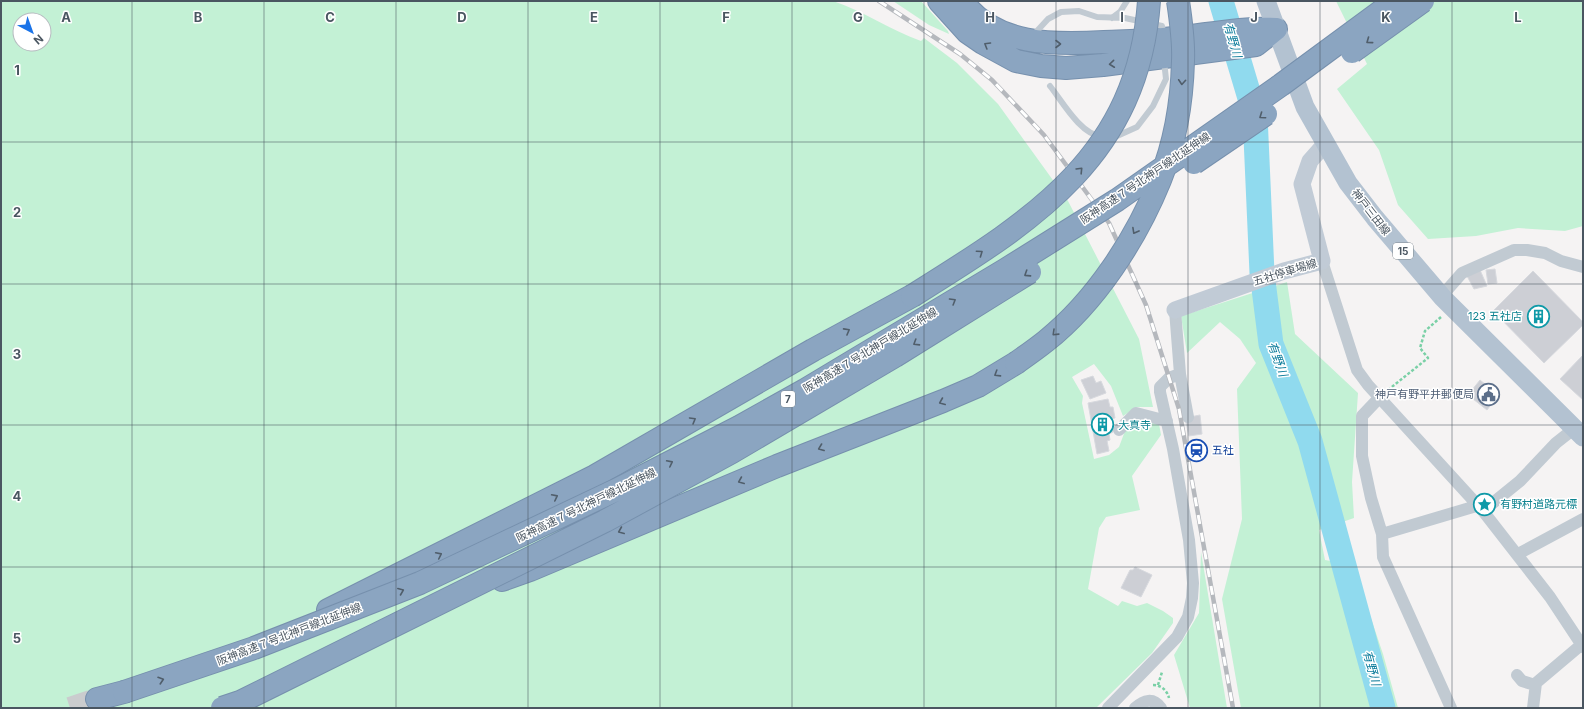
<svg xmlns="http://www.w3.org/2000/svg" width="1584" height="709" font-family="Inter,'Noto Sans JP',sans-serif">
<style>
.green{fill:#c3f1d5;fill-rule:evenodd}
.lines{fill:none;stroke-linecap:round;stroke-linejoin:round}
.river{stroke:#90daee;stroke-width:25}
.building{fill:#cdcfd5;stroke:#d7d9de}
.highway-tunnel{stroke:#caccce;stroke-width:22;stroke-dasharray:22 11;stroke-linecap:butt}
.highway-casing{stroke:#7690ad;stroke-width:24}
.path{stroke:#7ad0a6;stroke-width:2.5;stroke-dasharray:3 2;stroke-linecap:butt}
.lane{stroke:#c1cad2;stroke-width:6}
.street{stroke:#c1cad2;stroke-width:12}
.secondary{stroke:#c1cbd6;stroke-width:17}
.primary{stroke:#b3c2d1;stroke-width:19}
.highway{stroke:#8ba5c1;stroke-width:22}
.rail-casing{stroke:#b5b8bd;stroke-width:4.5}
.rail{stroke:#fff;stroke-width:3;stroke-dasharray:9;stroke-linecap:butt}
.highway-bridge-casing{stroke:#7690ad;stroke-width:24;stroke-linecap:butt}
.highway-bridge{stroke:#8ba5c1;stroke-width:22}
.oneway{stroke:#505e6b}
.grid{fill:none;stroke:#4a5661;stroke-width:1;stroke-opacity:0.55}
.labels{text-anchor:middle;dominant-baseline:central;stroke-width:3;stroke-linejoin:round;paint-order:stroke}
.shield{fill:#fff;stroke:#808990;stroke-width:1}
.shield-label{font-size:10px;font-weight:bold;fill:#4a5661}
.street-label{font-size:11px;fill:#4a5661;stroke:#fff}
.culture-label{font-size:11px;fill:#0d838f;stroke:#fff;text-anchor:start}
.service-label{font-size:11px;fill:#4e5e75;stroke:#fff;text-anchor:end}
.transit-label{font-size:11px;fill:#164399;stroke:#fff;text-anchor:start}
.water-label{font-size:12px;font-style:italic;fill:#0c7c9b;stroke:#fff}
.grid-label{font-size:13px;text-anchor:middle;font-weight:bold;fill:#4a5661;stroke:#fff;stroke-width:3;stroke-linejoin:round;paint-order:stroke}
</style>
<rect width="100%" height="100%" fill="#f5f3f3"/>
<path class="green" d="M1,1h832c31,10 57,29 88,40l3,-3 33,25 41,41 70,97 71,138 14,68h-16l-14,9 -12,-30 -17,-22 -22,13 11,19 -1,7 12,56 15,-4 10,-8 6,-16 12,-11 22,4 2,11 -29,41 8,34 -34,7 -7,11 -11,61 30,17 4,-5 15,5 10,-3 16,8 10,7v5l-21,30 -56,55h-1095zM20,20h24v24h-24z
M893,1h28l27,30 1,3 -20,-9z
M1336,1h247v225l-18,5 -47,-3 -42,8 -48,3 -30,-34 -19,-55 -42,-61 30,-25z
M1287,282l8,52 63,59 -6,89 2,36 -35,12 6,30 28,5 30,89 15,54h-157l-19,-109 20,-80 -5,-130 19,-26 -16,-24 -20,-17 -33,31 -6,-37z
M1201,552l26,156h-37l-16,-53 25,-42z"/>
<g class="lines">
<path class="river" d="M1221,1l34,114 7,158 9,71 39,97 73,267"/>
</g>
<path class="building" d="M1495,269l2,14 -9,1 -2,-14z
M1480,270l7,16 -13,3 -7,-13z
M1533,271l50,51v3l-39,38 -51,-52z
M1583,355v45l-23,-21z
M1093,376l3,7 5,-2 5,12 -16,6 -9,-19z
M1480,380l18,15 -11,15 -19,-15z
M1108,399l2,8h3l2,11 -5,1 3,13 -4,2 1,6 -3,1 2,10 -12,3 -9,-51z
M1200,415l2,19 -13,2 -4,-18z
M1135,567l17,8 -11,22 -20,-9 9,-18h3z"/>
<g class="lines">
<path class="highway-tunnel" d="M70,708l27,-9"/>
<defs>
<path id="highway" d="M939,1l28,31 16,11 33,18 25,5 25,2 37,-3 153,-20 20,-16
M962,1c33,45 92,44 142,41 20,-1 40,-1 60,-3 38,-3 74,-12 112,-10
M502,580l28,-10 247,-104 166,-65 35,-15 38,-23
M328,610l267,-134 218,-126 99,-54
M97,699l27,-7"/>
</defs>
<use href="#highway" class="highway-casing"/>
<path class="path" d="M1388,390l40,-32 -8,-10 5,-17 16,-14
M1153,685c8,0 14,5 16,13
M1158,685l4,-13"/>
<path class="lane" d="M1112,18l8,-6 7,-11
M1037,31l11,-12 13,-7 18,-1 18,6 28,1 37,8 2,10
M1050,86c12,15 31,49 51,50
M1110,136h7l20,-9 16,-21 13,-27 -2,-18"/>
<path class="street" d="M1322,261l35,109 11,15 115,126 67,86 33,50
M1443,298l4,-8 15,-17 52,-23h13l18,3 16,8 22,6
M1180,374l8,43
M1380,397l-18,19v40l9,42 11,36 1,23 68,151
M1119,430l17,-17 31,8
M1483,511l37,-30 36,-38 19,-15
M1382,534l91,-27 4,-4
M1518,554l65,-35
M1517,675l5,6 13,4
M1108,708l69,-71 11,-20 4,-19 1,-15 -4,-43 -16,-91 -13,-57v-5l9,-9 11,-4 -5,-64
M1135,708c9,-8 18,-11 26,0
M1533,708l3,-25 45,-38"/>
<path class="secondary" d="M1175,310l109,-39 38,-10 -20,-77 8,-23 15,-17"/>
<path class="primary" d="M1266,1l39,106 43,76 27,35 68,80 140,139"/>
<use href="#highway" class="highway"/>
<defs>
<path id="rail" d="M879,1l81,53 32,26 52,55 65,88 37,82 33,104 54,299"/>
</defs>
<use href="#rail" class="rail-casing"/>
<use href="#rail" class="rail"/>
<defs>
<path id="highway-bridge" d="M1352,52l71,-51
M1194,163l72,-49
M912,296c120,-75 226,-139 237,-295
M1016,363c10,-7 20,-14 30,-22 50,-40 90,-102 114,-161 15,-37 22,-80 23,-119 1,-20 -2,-40 -5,-60
M124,692l130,-44 166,-65 196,-93 123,-63 66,-37 200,-120 112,-70 164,-115 114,-84
M222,708l18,-6 365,-181 127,-69 163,-96 135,-84"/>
</defs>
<use href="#highway-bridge" class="highway-bridge-casing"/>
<use href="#highway-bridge" class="highway-bridge"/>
</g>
<defs><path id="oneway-chevron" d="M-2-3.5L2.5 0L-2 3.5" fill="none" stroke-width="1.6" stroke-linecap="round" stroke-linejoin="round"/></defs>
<g class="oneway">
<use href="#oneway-chevron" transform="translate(1369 41) rotate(144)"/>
<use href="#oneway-chevron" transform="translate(1058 44)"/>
<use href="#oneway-chevron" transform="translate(987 45) rotate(-149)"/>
<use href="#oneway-chevron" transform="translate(1112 64) rotate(174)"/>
<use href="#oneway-chevron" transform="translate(1182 82) rotate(94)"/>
<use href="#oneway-chevron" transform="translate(1262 116) rotate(145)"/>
<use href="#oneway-chevron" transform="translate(1080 170) rotate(-46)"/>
<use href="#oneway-chevron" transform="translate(1135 231) rotate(119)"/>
<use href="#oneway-chevron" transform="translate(980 253) rotate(-35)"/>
<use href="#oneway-chevron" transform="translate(1027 274) rotate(147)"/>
<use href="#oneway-chevron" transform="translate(953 301) rotate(-31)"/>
<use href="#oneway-chevron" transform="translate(847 331) rotate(-29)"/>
<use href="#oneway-chevron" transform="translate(1055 333) rotate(136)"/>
<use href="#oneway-chevron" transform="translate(916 343) rotate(148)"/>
<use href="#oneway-chevron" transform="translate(997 374) rotate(148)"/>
<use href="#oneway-chevron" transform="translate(942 402) rotate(157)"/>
<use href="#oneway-chevron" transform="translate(693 420) rotate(-30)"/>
<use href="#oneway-chevron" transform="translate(821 448) rotate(159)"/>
<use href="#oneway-chevron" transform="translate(670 463) rotate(-27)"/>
<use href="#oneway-chevron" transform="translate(741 481) rotate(157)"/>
<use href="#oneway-chevron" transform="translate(555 497) rotate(-27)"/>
<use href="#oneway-chevron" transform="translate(621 531) rotate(157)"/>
<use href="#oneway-chevron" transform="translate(439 555) rotate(-26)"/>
<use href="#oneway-chevron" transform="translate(401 591) rotate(-22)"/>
<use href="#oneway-chevron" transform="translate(161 680) rotate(-18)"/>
</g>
<path class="grid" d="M132,1v707M264,1v707M396,1v707M528,1v707M660,1v707M792,1v707M924,1v707M1056,1v707M1188,1v707M1320,1v707M1452,1v707M1,142h1582M1,284h1582M1,425h1582M1,567h1582"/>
<defs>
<symbol id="building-ring" viewBox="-11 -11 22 22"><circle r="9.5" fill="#fff" stroke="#0f9aa8" stroke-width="1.5"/><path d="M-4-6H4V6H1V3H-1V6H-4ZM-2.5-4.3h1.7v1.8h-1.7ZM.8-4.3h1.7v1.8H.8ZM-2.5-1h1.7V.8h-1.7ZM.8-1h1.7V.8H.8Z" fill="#0f9aa8"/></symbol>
<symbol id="civic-ring" viewBox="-11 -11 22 22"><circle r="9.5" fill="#fff" stroke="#5c6f8a" stroke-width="1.5"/><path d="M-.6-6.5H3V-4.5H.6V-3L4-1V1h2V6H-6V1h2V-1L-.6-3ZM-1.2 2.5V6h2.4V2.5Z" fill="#5c6f8a"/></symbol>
<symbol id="station-ring" viewBox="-11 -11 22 22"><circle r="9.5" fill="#fff" stroke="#1a4fb4" stroke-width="1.5"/><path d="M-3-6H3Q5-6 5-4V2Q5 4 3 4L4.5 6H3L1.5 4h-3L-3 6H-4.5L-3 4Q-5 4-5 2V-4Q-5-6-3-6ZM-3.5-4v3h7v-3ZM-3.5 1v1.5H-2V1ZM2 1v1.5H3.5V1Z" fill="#1a4fb4"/></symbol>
<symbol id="sight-ring" viewBox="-11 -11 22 22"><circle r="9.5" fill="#fff" stroke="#0f9aa8" stroke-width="1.5"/><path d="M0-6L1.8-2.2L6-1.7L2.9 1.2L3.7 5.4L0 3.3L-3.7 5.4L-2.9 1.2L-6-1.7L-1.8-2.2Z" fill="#0f9aa8"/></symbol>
</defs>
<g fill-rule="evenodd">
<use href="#building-ring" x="1526" y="304" width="25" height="25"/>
<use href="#civic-ring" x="1476" y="382" width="25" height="25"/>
<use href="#building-ring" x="1090" y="412" width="25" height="25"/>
<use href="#station-ring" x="1184" y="438" width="25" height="25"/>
<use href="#sight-ring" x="1472" y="492" width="25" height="25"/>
</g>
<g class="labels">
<g class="shield">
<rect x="1393" y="243" width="20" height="16" rx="3"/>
<rect x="781" y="391" width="14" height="16" rx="3"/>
</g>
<g class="shield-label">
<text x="1403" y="251">15</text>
<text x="788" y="399">7</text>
</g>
<g class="street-label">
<text transform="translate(1145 178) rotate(-34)">阪神高速７号北神戸線北延伸線</text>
<text transform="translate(1371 212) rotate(52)">神戸三田線</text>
<text transform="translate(1285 272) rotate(-17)">五社停車場線</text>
<text transform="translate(870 350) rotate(-31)">阪神高速７号北神戸線北延伸線</text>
<text transform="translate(586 505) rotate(-26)">阪神高速７号北神戸線北延伸線</text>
<text transform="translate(289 634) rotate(-21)">阪神高速７号北神戸線北延伸線</text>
</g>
<g class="culture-label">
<text x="1522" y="316" text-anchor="end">123 五社店</text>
<text x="1118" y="425">大真寺</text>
<text x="1500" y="504">有野村道路元標</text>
</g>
<g class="service-label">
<text x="1474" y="394">神戸有野平井郵便局</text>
</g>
<g class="transit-label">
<text x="1212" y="450">五社</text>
</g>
<g class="water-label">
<text transform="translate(1233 40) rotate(74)">有野川</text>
<text transform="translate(1278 359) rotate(70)">有野川</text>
<text transform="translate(1372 668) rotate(75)">有野川</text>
</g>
</g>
<g class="grid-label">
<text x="66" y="22">A</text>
<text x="198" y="22">B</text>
<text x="330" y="22">C</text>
<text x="462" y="22">D</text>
<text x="594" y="22">E</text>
<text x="726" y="22">F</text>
<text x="858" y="22">G</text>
<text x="990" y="22">H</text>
<text x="1122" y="22">I</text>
<text x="1254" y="22">J</text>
<text x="1386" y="22">K</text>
<text x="1518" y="22">L</text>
<text x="17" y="75">1</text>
<text x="17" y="217">2</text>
<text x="17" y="359">3</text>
<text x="17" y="501">4</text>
<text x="17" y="643">5</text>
</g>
<rect width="1584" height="709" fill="none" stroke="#4a5661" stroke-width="4"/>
<g transform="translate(32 32) rotate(139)"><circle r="19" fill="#ffffff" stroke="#b7bbc0"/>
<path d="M0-3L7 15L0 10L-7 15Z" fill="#1a73e8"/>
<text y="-6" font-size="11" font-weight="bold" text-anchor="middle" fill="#4a5661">N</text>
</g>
</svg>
